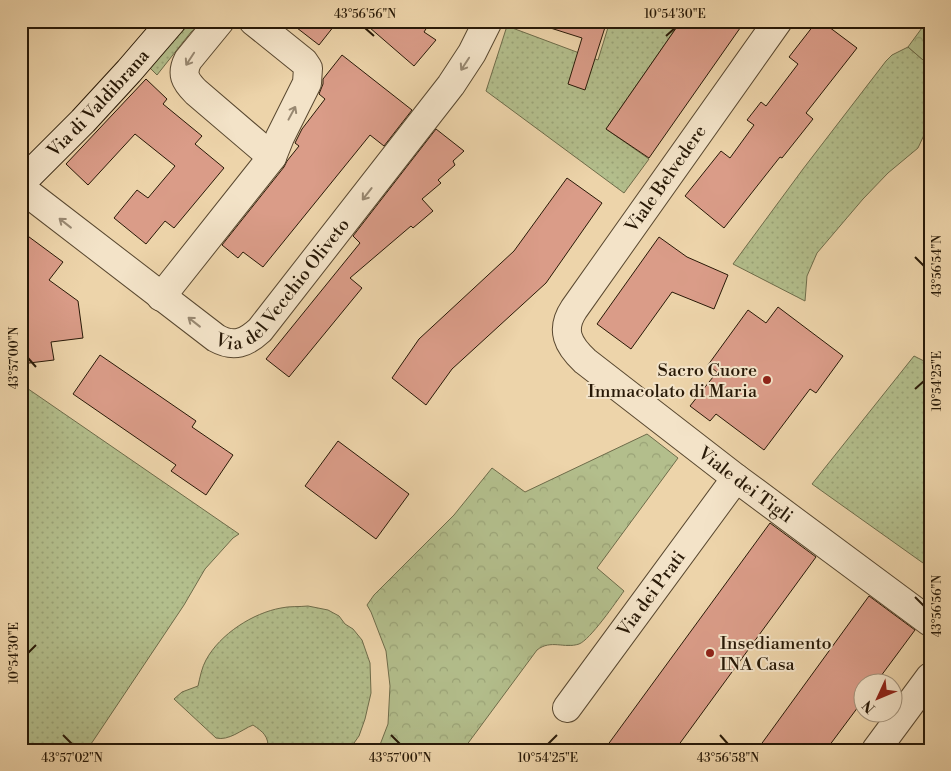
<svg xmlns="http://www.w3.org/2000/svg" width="951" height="771" font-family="'Libre Bodoni',serif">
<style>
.grass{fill:url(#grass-dots);stroke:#6e6c4a}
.park{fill:url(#park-crowns);stroke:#6e6c4a}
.building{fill:#da9c88;stroke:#281907}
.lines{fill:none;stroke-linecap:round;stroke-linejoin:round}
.street-casing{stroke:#594830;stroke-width:30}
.secondary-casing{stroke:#281907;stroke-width:30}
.street{stroke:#f3e3c8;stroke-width:28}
.secondary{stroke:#f3e3c8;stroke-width:28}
.oneway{stroke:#988871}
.ticks{fill:none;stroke:#281907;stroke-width:2}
.poi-dot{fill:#8f2418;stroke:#f3e3c8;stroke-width:2}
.labels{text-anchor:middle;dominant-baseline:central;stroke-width:4;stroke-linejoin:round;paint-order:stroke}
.street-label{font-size:18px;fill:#281907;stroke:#f3e3c8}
.poi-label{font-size:18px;fill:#281907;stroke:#f3e3c8;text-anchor:end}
.neatline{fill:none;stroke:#281907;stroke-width:2}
.ticks-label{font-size:12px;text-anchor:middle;fill:#281907}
</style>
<defs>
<pattern id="grass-dots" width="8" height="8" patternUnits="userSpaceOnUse" patternTransform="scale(1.25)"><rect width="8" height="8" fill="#b3be8c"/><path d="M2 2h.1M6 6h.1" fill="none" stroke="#9aa377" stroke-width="1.8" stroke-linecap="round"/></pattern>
<pattern id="park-crowns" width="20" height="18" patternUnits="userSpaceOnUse" patternTransform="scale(1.25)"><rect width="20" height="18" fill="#b3be8c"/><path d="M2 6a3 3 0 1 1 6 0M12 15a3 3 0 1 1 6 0" fill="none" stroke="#9aa377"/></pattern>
</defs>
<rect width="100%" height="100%" fill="#edd4aa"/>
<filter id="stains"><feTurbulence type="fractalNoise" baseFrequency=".004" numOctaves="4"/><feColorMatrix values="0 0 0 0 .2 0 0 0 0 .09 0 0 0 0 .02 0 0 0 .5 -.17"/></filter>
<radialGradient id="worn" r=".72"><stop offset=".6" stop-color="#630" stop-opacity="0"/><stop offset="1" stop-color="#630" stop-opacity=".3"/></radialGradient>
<path class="grass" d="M179,21h26l-14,11 -34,43 -13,-13z
M610,21h71l-75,108 43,30 -25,34 -138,-102 21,-65 91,34z
M908,47l22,19v56l-12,26 -30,25 -25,26 -46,54 -10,23 -2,25 -72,-37 70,-95 83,-108 6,-6z
M914,356l16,8v204l-118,-84z
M21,384l218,150 -6,4 -28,31 -21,36 -97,145h-66z
M308,606l20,4 11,6 6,8 8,5 9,11 8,23 1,30 -6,26 -6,17 -10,14h-81c1,-14 -5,-18 -15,-25 -12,5 -24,16 -37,13l-42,-39 8,-7 16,-6c2,-9 4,-19 8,-26 14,-26 47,-47 75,-52 8,-2 18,-1 27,-2z"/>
<path class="park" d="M927,21h3v47v-2l-22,-19z
M647,434l31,24 -81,110 27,23c-8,11 -34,49 -45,53 -15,5 -28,-5 -42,6l-74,100h-85l10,-26 2,-38 -4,-35 -15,-39 -4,-7 7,-10 80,-80 38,-47 33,24z"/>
<path class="building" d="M288,21h50l-19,24z
M362,21h69l-7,11 12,8 -22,26z
M542,21h65l-22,69 -17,-6 14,-46 -41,-13z
M681,21h64l-96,137 -43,-29z
M817,21h4l36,27 -51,65 7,6 -31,39 -2,-1 -56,71 -39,-32 36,-45 9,7 24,-33 -7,-5 14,-18 5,4 32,-42 -9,-7z
M342,55l70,55 -28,36 -14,-11 -107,132 -20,-15 -5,6 -16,-13 62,-78 3,-6 12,-15 -4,-3 7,-14 23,-30 -6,-5 4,-10v-5z
M146,79l21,20 -4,5 39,32 -7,8 29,24 -50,60 -9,-7 -19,23 -32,-26 23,-28 11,8 27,-32 -40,-32 -47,51 -22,-21z
M436,129l28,22 -11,10 2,4 -17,15 3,3 -19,16 11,12 -20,17 -2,-2 -61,52 12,10 -73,89 -23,-18 94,-116 -7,-7z
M567,178l35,25 -56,80 -94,86 -26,36 -34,-27 27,-39 95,-88z
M21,231l42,31 -14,18 29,21 5,37 -32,4 3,18 -33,4z
M659,237l28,20 41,18 -14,34 -42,-17 -41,57 -34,-25z
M778,307l65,49 -27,37 -6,-4 -46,61 -48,-36 -6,7 -20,-15 27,-34 -9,-7 40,-55 18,13z
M100,355l96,66 -4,6 41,28 -27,40 -35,-24 5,-6 -103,-71z
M338,441l71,53 -33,45 -71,-53z
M770,523l46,34 -141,193h-71z
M869,596l46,34 -40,54h-11v15l-38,51h-69z"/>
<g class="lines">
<defs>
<g id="street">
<path d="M220,21l-32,39c-7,14 -3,21 8,32l76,65"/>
<path id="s1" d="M778,21l-204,288c-14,21 -6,36 11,52l151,117 194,144"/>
<path id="s2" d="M21,188l195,150c18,10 30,5 44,-8l191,-245 21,-32 16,-32"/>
<path d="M161,297l111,-140 8,-20 27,-54 1,-15 -4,-6 -51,-41"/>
<path id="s3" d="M567,708l169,-230"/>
<path d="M876,750l54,-73"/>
</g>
<g id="secondary">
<path id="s4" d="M21,183l62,-62 46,-50 43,-50"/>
</g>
</defs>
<use href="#street" class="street-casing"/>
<use href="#secondary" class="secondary-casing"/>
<use href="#street" class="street"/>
<use href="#secondary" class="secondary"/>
</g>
<defs><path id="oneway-shaft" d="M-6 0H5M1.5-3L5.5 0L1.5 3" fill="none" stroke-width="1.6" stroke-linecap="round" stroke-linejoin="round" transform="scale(1.25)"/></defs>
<g class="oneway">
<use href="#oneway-shaft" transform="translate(190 59) rotate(123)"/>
<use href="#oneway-shaft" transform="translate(465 64) rotate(123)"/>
<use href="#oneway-shaft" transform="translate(292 113) rotate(-62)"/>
<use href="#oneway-shaft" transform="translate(367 194) rotate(128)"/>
<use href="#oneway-shaft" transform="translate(65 223) rotate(-142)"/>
<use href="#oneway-shaft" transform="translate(194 322) rotate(-142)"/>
</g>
<path class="ticks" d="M365,28l9,8M666,36l9,-8M915,257l9,9M28,358l8,9M915,389l9,-8M915,597l9,9M28,653l8,-8M63,735l9,9M391,735l9,9M720,735l8,9M548,744l9,-9"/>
<g class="poi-dot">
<circle cx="767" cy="380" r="5"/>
<circle cx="710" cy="653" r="5"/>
</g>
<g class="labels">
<g class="street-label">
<text stroke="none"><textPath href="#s4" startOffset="111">Via di Valdibrana</textPath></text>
<text transform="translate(666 179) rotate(-55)">Viale Belvedere</text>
<text stroke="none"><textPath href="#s2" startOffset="340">Via del Vecchio Oliveto</textPath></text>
<text stroke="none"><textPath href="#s1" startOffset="615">Viale dei Tigli</textPath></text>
<text stroke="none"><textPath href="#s3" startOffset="142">Via dei Prati</textPath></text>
</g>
<g class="poi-label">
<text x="757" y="370">Sacro Cuore<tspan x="757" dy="21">Immacolato di Maria</tspan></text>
<text x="720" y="643" text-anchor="start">Insediamento<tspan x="720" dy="21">INA Casa</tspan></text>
</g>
</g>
<rect width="951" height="771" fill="none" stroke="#edd4aa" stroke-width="55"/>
<g transform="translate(878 698) rotate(226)"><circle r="24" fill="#f3e3c8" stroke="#a2927b"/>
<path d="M0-4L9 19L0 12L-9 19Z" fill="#8f2418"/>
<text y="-8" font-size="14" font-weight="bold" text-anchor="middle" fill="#281907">N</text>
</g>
<rect x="28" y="28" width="896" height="716" class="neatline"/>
<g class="ticks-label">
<text x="365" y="18">43°56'56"N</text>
<text x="675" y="18">10°54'30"E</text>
<text transform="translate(937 266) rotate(-90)" y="4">43°56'54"N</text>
<text transform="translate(14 358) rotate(-90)" y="4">43°57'00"N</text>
<text transform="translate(937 381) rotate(-90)" y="4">10°54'25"E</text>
<text transform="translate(937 606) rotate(-90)" y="4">43°56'56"N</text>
<text transform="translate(14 653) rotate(-90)" y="4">10°54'30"E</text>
<text x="72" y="762">43°57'02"N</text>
<text x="400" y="762">43°57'00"N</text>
<text x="548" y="762">10°54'25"E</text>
<text x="728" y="762">43°56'58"N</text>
</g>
<rect width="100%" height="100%" filter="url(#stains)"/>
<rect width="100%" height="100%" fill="url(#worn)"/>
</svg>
